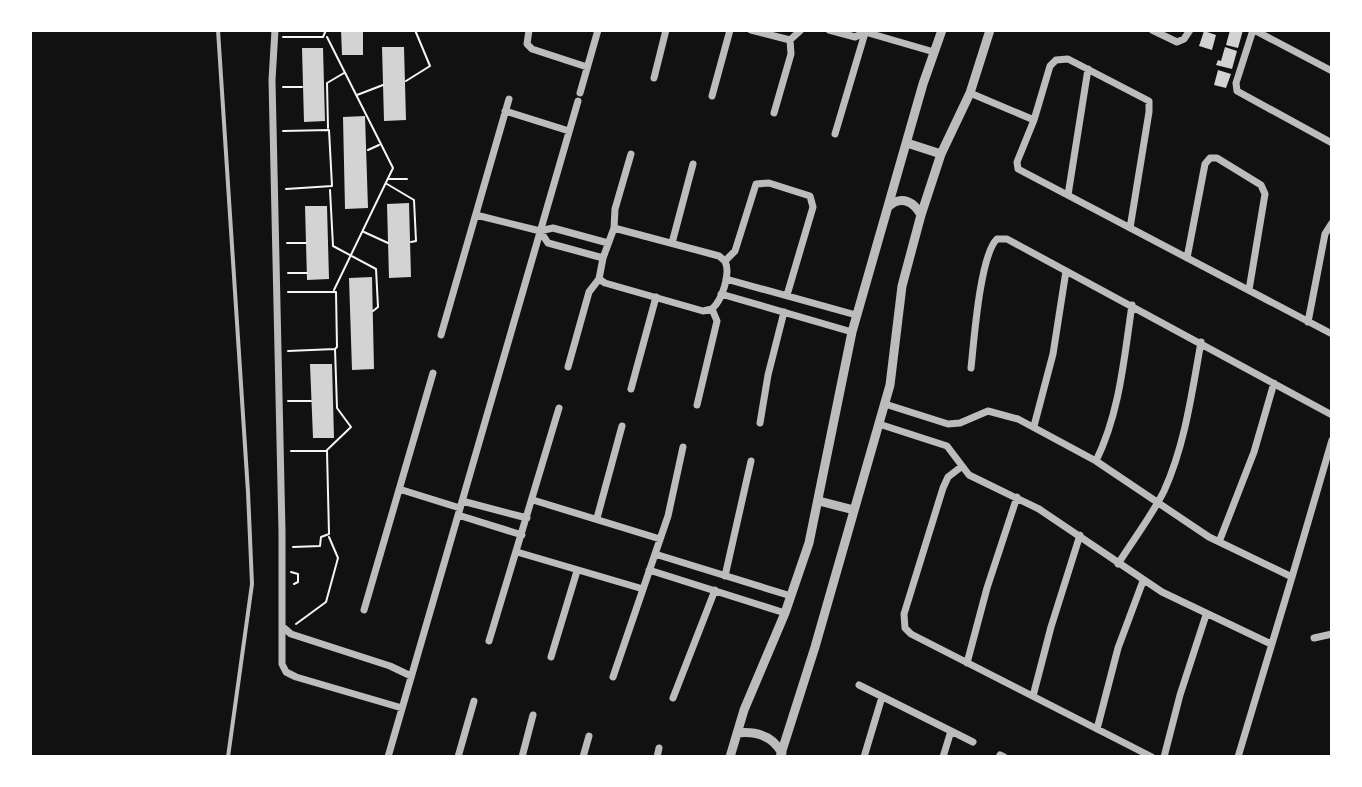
<svg xmlns="http://www.w3.org/2000/svg" width="1362" height="787" font-family="Mulish,sans-serif">
<style>
.building{fill:#d3d3d3}
.lines{fill:none;stroke-linecap:round;stroke-linejoin:round}
.path{stroke:#f5f5f5;stroke-width:2}
.service{stroke:#bcbcbc;stroke-width:4}
.minor{stroke:#bcbcbc;stroke-width:7}
.tertiary{stroke:#bcbcbc;stroke-width:9}
</style>
<rect width="100%" height="100%" fill="#111"/>
<path class="building" d="M341,30h22v25h-21z
M1230,30h13l-5,18 -12,-3z
M1204,31l12,4 -4,15 -13,-4z
M382,47h22l2,73 -22,1z
M1225,47l12,4 -5,18 -16,-4 2,-5 3,1z
M302,48h21l2,73 -21,1z
M1218,70l13,4 -5,14 -12,-3z
M365,116l3,92 -23,1 -2,-92z
M409,203l2,74 -22,1 -2,-74z
M305,206h22l2,73 -22,1z
M372,277l2,92 -22,1 -3,-92z
M310,364h22l2,74h-21z"/>
<g class="lines">
<path class="path" d="M283,37h40l3,-7
M327,37l66,131 -59,122
M406,81l24,-15 -15,-36
M283,87h19
M357,95l26,-10
M328,128l-1,-45 17,-10
M283,131l46,-1 3,56 -46,3
M368,150l11,-5
M389,179h18
M387,184l27,16 2,41 -5,1
M330,190l3,56 43,23 2,38 -5,4
M364,232l24,11
M287,243h19
M288,273h19
M288,292h48l1,55 -2,2 -47,2
M288,401h23
M327,450l24,-23 -14,-19 -2,-59
M291,451h36l2,83 -8,3 -1,9 -27,1
M291,572l7,2v8l-4,2
M296,624l30,-22 12,-44 -9,-21"/>
<path class="service" d="M218,30l30,462 4,92 -24,173"/>
<path class="minor" d="M275,30l-3,50 10,451v133l4,8 10,5 106,31
M529,30l-2,14 5,5 55,18
M751,30l39,10 11,-10
M829,30l26,7 10,-5 69,20
M1152,30l25,12 7,-3 6,-9
M1253,30l-17,53 1,8 95,52
M1254,30l78,41
M654,78l12,-48
M580,93l18,-63
M970,93l64,27
M712,96l18,-66
M505,111l64,20
M774,113l17,-59 -1,-14
M835,134l30,-101
M1068,195l20,-126
M476,215l64,16 13,-3 55,15
M614,228l105,28 6,5
M1130,228l19,-116v-11l-81,-42 -12,1 -6,6 -16,54 -17,42 1,7 314,165
M540,231l8,12 55,15
M672,243l21,-79
M1187,258l18,-94 5,-6h7l44,27 4,9 -16,96
M725,261l10,-10 21,-67 13,-1 41,13 3,11 -26,88
M599,279l4,-21 11,-30 1,-19 16,-55
M599,279l6,4 98,28 9,-2
M726,279l130,36
M721,294l131,38
M712,309c10,-9 19,-35 13,-48
M1308,322l17,-88 7,-11
M441,335l68,-236
M568,367l21,-75 10,-13
M971,368c3,-27 9,-113 26,-129h10l325,176
M631,389l25,-92
M885,404l63,20 12,-1 28,-12 30,8 78,42 113,76 83,40 -54,180
M697,405l20,-84 -5,-12
M760,423l8,-48 16,-63
M879,424l68,22 22,29 70,34 123,83 109,52
M1034,426l19,-72 13,-83
M1096,461c24,-49 28,-103 36,-156
M961,467l-13,10 -5,11 -39,126 1,14 6,6 241,123
M399,489l61,19
M533,500l127,39
M462,501l65,17
M458,515l64,20
M597,518l25,-92
M1219,542l35,-90 20,-69
M517,552l126,37
M655,554l136,42
M1118,564c15,-24 33,-47 46,-73 21,-46 28,-99 37,-149
M649,570l136,43
M725,576l26,-115
M1292,577l40,-137
M364,610l69,-237
M284,628l7,6 99,32 21,10
M1314,638l18,-4
M489,641l70,-233
M551,657l26,-86
M967,663l20,-75 30,-91
M613,677l55,-161 15,-69
M859,685l114,57
M1033,696l18,-69 29,-92
M673,698l42,-108
M1097,729l21,-81 25,-67
M1000,755l4,2
M388,757l190,-656
M458,757l16,-56
M522,757l11,-42
M583,757l6,-21
M657,757l2,-9
M864,757l18,-60
M943,757l8,-26
M1164,757l16,-62 26,-80"/>
<path class="tertiary" d="M907,143l34,11
M889,206c13,-11 25,-4 32,9
M819,501l35,9
M737,733c18,-2 35,2 45,20
M730,757l14,-47 41,-97 24,-70 43,-211 71,-248 19,-54
M780,757l35,-110 75,-262 12,-99 19,-71 20,-61 29,-61 20,-63"/>
</g>
<rect width="1362" height="787" fill="none" stroke="#ffffff" stroke-width="64"/>
</svg>
